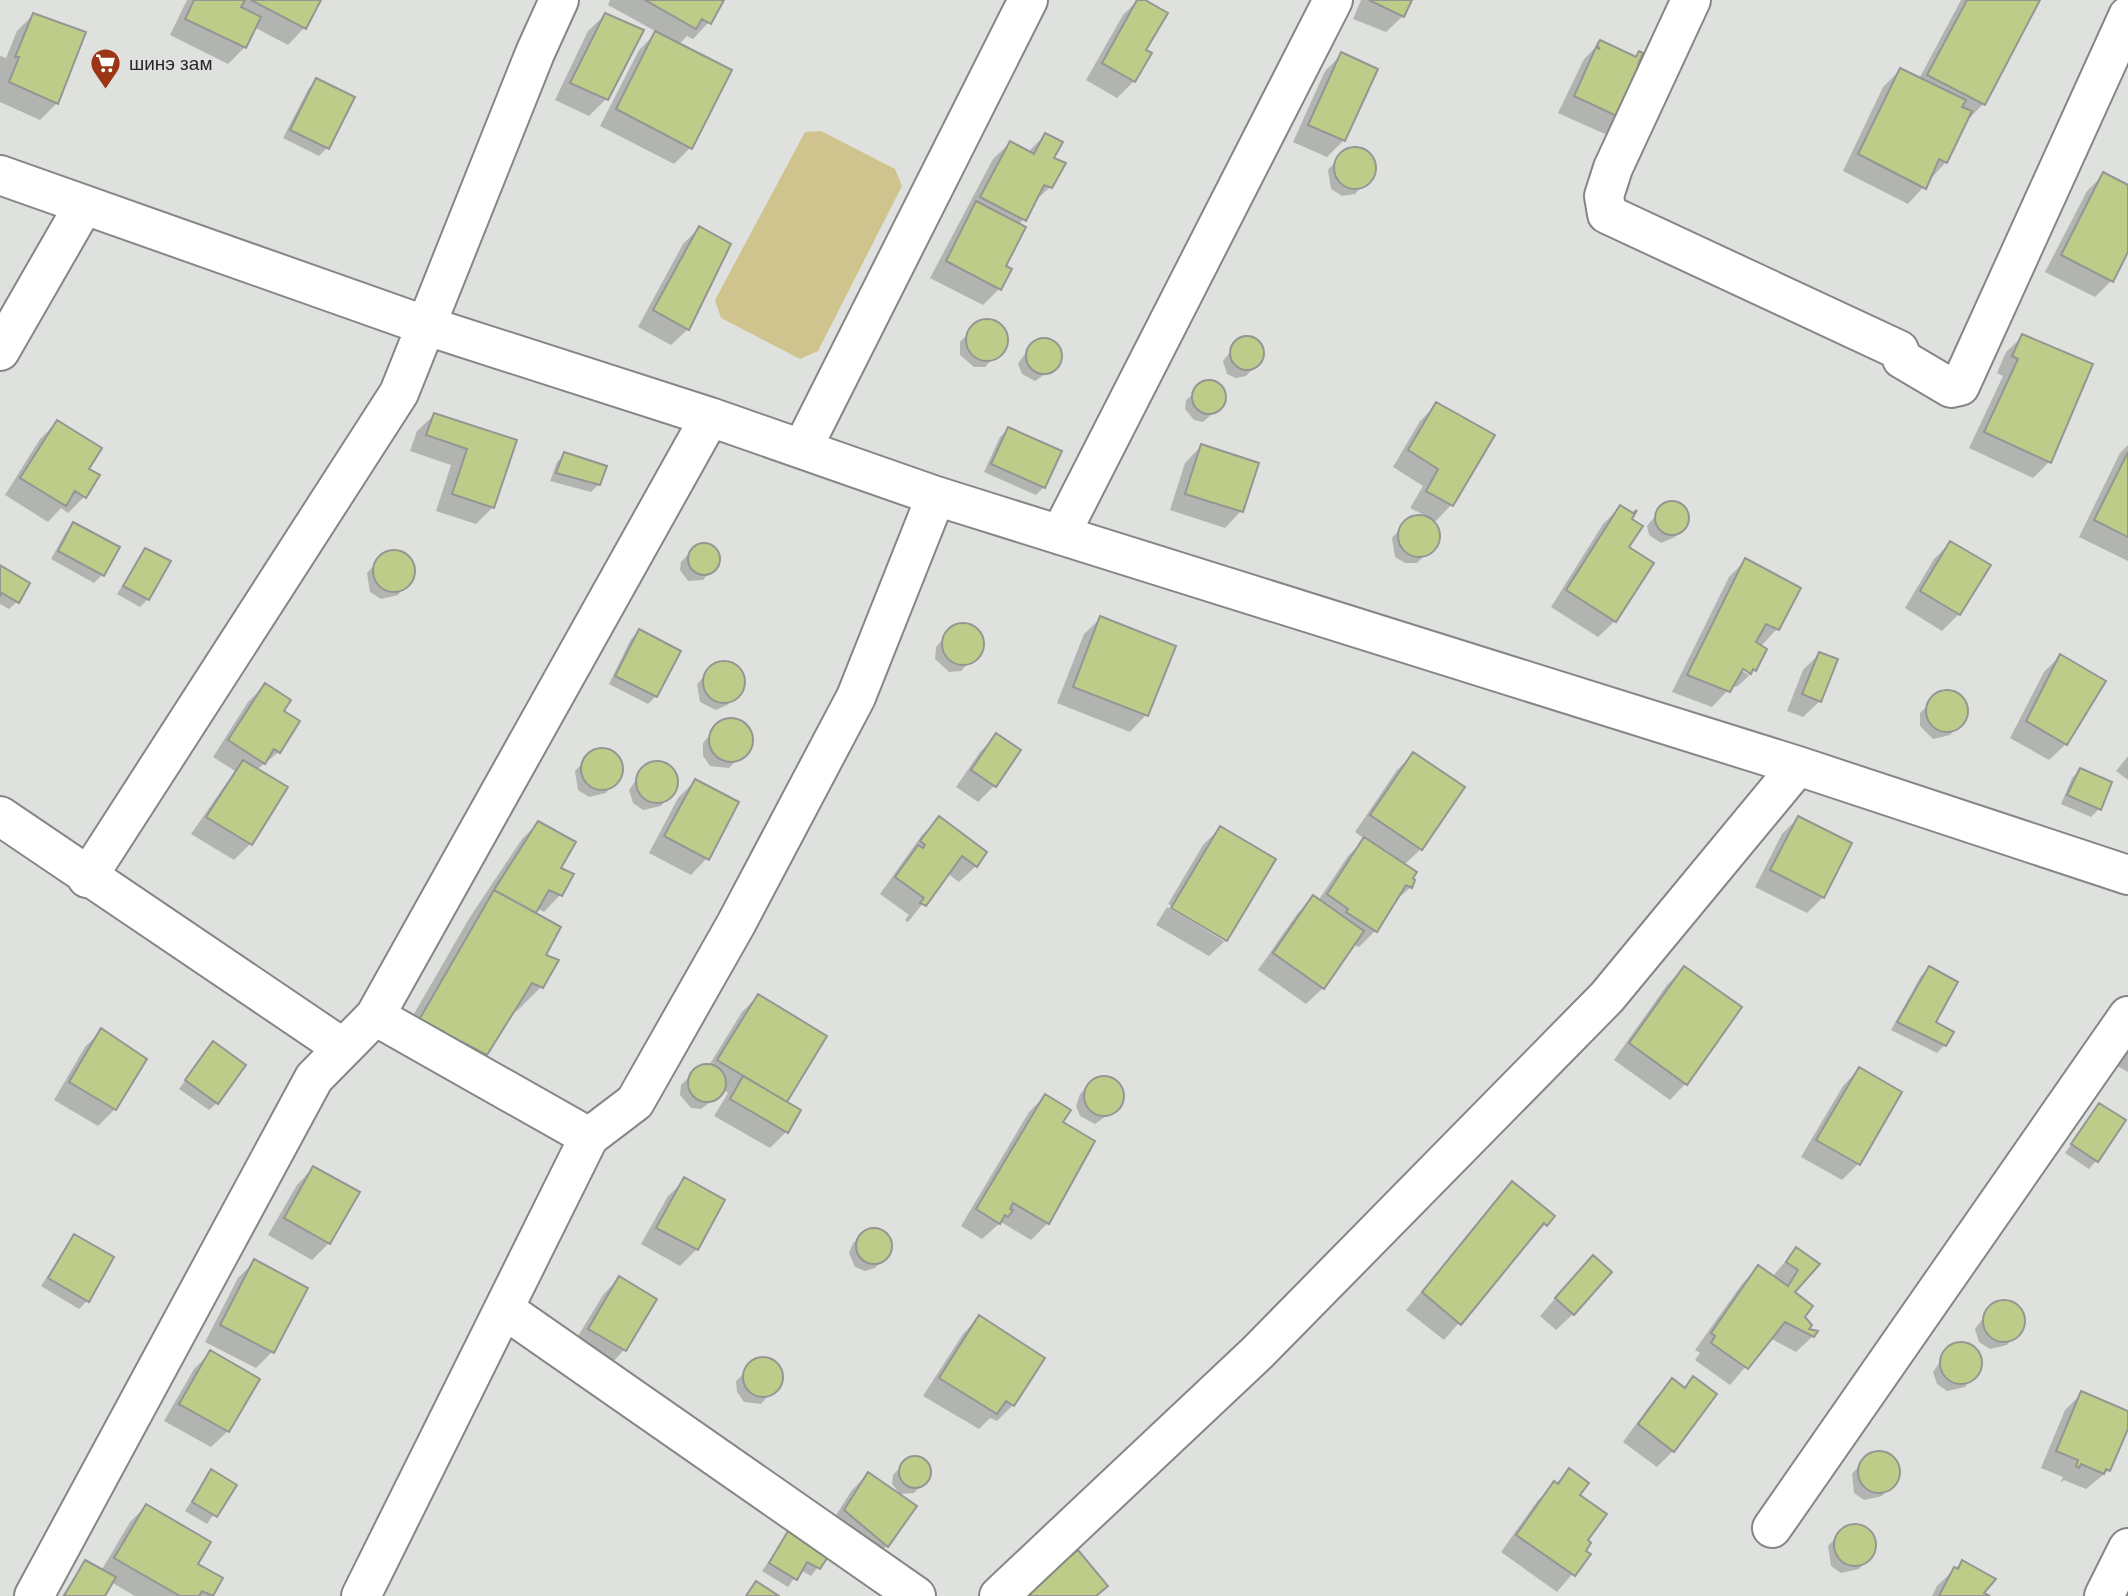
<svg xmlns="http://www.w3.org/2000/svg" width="2128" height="1596" font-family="'DM Sans',sans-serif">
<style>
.green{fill:#cfc48e}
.shadow{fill:#0003;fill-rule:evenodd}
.building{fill:#becc89;stroke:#959693;stroke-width:2}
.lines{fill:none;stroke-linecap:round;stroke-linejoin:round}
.minor-casing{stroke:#848784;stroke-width:42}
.minor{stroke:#fff;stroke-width:38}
.labels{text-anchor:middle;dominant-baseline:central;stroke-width:5;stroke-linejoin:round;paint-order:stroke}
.poi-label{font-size:19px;fill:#282928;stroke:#dee1dd;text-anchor:start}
</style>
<rect width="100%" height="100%" fill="#dee1dd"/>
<path class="green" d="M821,131l74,38 7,17 -84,165 -18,8 -79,-41 -6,-18 90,-168z"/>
<path class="shadow" d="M187,0h132l-15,28 -16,17 -34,-18 -9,20 -17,17 -58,-29z
M610,0h112l-13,22 -16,17 -6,-3 -9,9 13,102 -17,17 -74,-38 39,-76 18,-18 -49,-27z
M1138,0h4l2,51 -10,30 -17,17 -31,-18 37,-65z
M1361,0h49l-7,16 -17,16 -33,-13z
M1961,0h77l-55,104 -16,17 -21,41 -38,42 -65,-33 40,-84 17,-17 19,9z
M33,15l24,88 -17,17 -40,-18v-46l6,2 11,-27z
M605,15l36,16 -35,68 -17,17 -34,-16 33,-69z
M1600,43l34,16 5,-6 -17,65 -17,16 -47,-21 26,-54z
M1342,54l34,16 -32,70 -17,17 -34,-15 32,-71z
M317,80l35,18 -25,50 -8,8 -36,-18 26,-50z
M1045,135l5,52 -17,16 -14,22 -19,63 -17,17 -53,-27 63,-119 17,-16 18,9z
M1363,150l12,14 -2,11 -18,19 -13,2 -11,-7 -3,-19 17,-19z
M2103,175l25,12v61l-17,33 -16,16 -50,-25 42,-81z
M699,228l-11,101 -17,16 -33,-18 45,-83z
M991,321l11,7 3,17 -20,22h-11l-14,-12v-13l18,-19z
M2023,336l27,125 -17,17 -64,-30 34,-72 -6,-3 9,-21z
M1250,338l12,11v10l-16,17 -10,2 -9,-4 -4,-13 17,-22z
M1047,339l10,5 4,11 -4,11 -22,15 -13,-7 -4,-10 13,-19z
M1208,382l10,2 6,8v11l-21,19 -9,-2 -9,-11 1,-9z
M1437,404l14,101 -17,18 4,18 -21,22h-12l-10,-6 -3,-19 17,-19 17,-3 -16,-8 13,-22 -30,-19 27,-46z
M434,415l81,26 -22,66 -17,17 -40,-13 15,-46 -41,-14 7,-20z
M57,422l30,47 -3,28 -16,16 -7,-5 -13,14 -43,-27 35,-56z
M1008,430l36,57 -8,8 -52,-23 16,-35z
M2128,445v116l-49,-24 41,-84z
M1201,446l40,65 -16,17 -55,-18 15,-47z
M565,454l34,30 -8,8 -41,-11 7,-19z
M1676,503l8,6 4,10 -13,18 -14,6 -12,-8 -2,-9 18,-22z
M1620,507l7,41 -12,73 -17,16 -47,-30 52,-83z
M74,524l28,51 -8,8 -43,-24 15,-27z
M1950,543l38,23 -29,48 -17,17 -37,-23 29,-49z
M696,546h15l6,7v10l-14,17 -15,1 -8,-11 1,-8z
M145,550l3,49 -8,8 -23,-13z
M398,552l14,12v12l-14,19 -17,4 -11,-7 -3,-19 18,-19z
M1746,560l31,69 -17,18 -5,23 -17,16 -8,2 -18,19 -40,-15 57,-115zM1735,667l14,3v5z
M0,567l17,35 -8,7 -9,-5z
M1101,618l45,97 -16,17 -73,-29 27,-69z
M966,626l12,6 3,17 -20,22 -12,1 -14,-13 1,-12 18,-20z
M639,631l17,65 -8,8 -39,-20 22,-45z
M1819,654l1,47 -17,16 -16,-6 16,-41z
M2060,656l6,88 -17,16 -39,-22 34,-66z
M727,662l12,7 4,18 -16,18 -11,5 -16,-8 -3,-18 18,-19z
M265,685l17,27 -3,40 -23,18 -6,74 -16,16 -43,-26 44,-63 -22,-14 35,-55z
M1951,692l11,7 4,17 -16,19 -17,4 -13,-13v-13l18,-18z
M733,719l17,12 1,14 -22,23 -19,-2 -7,-10v-13l17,-20z
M997,735l-3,51 -16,16 -22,-15 24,-35z
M606,750l14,12v12l-14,19 -17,4 -11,-7 -3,-19 18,-19z
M1413,754l8,95 -17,16 9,16 -2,6 -18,16 -18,28 -16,16 -6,-3 -30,44 -17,16 -48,-34 39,-56 16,-17 5,4 30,-45 17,-17 -10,-7 42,-62z
M2128,756v24l-12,-9z
M661,763l11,6 4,18 -15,19 -18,4 -10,-7 -4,-13 18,-25z
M2080,770l30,13 -11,26 -8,8 -30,-13 11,-26z
M695,781l12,77 -16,17 -42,-22 29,-55z
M1798,818l25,79 -16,16 -52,-26 27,-53z
M939,819l37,47 -17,16 -12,-9 -39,49 -3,-2 4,-5 -29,-21 42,-59z
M538,823l21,46 13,6 -12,20 -16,17 -8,-4 -3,5 11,43 -3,31 -24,24 -4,-1 -28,44 -24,24 -65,-33 74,-128 52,-78z
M1220,828l6,112 -17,16 -53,-31 11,-18 57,34v-4l-56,-33 35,-59z
M1684,968l2,115 -16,17 -56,-40 53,-75z
M1929,968l5,54 11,23 -8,8 -46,-23 30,-54z
M758,996l26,106 2,30 -16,16 -56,-32 14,-23 -7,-5 -1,7 -19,14 -10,-1 -11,-13 1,-10 18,-18h9l34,-55z
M101,1031l14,78 -17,17 -44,-26 31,-53z
M2128,1049v23l-11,-6z
M206,1052l11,51 -8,7 -30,-21z
M1859,1069l-1,95 -16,16 -41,-23 42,-71z
M1105,1078l11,5 7,11 -3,12 -25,18 -15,-8 -4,-10 4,-12 8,-8z
M1045,1096l16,27 -13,100 -17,17 -30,-18 -19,17 -21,-13 68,-114z
M2099,1105l-3,56 -7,8 -24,-16z
M313,1168l16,75 -17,17 -44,-25 29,-50z
M685,1180l12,69 -17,17 -39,-22 27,-48z
M1512,1183l40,33 -108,124 -38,-30z
M872,1229l10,3 8,13 -7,15 -8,8 -10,3 -10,-4 -6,-14 4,-10z
M74,1236l13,65 -8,8 -38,-23z
M1796,1249l22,15 -25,29 14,38 6,5 -17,16 -26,-14 -40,47 -35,-25 5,-7 -5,-3 47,-66 16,-17 14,10z
M254,1262l18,90 -16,16 -51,-26 33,-64z
M1576,1274l-3,40 -17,16 -16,-14z
M619,1278l36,22 -31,50 -16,17 -36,-21 31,-51z
M2007,1302l11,7 4,17 -15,19 -17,4 -11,-7 -4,-13 19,-25z
M979,1317l34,88 -16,16 -7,-3 -11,11 -56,-33 40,-62z
M1965,1345l11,6 4,18 -15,18 -18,4 -10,-7 -4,-12 18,-26z
M210,1353l18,78 -17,16 -47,-26 30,-52z
M759,1359l12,1 9,9 1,12 -20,23 -17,-2 -7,-10 -1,-11z
M1693,1378l-20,73 -16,16 -34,-25 33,-45 16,-16 11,8z
M2082,1393l46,20v11l-19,46 -23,19 -22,-9 -4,3 3,-6 -22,-9 24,-58z
M1882,1453l11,7 4,17 -15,19 -18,4 -10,-7 -2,-19 17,-19z
M908,1459h15l6,7v10l-15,17 -14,1 -8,-10 1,-9z
M211,1471l23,14 -27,39 -22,-13z
M1569,1471l8,25 8,45 -1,10 4,4 -31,37 -56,-40 37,-52z
M868,1474l46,32 -28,40 -16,16 -42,-34 24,-38z
M146,1506l50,59 24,14 -9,17h-76l-24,-14 -8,14h-41l23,-34 16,9 29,-49z
M1859,1526l11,6 4,18 -15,19 -18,4 -10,-7 -3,-20 17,-18z
M788,1533l38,23 -15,20 -11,-6 -12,17 -26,-16z
M1962,1562l19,31 5,3h-54l5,-10z"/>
<path class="building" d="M194,0h51l-4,7 20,10 -15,31 -61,-29z
M251,0h70l-15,29z
M645,0h79l-13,24 -9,-5 -6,10z
M1137,0h8l23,13 -22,37 6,3 -17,29 -33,-19z
M1369,0h43l-8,17z
M1967,0h73l-55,105 -58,-30z
M33,13l53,19 -28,72 -49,-22 10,-25h-4z
M605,13l39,17 -36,70 -38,-17z
M655,31l77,39 -40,79 -76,-40z
M1600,40l36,17 3,-6 4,2 -5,12 8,4 -23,50 -49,-23 22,-49 4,2 -3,-4z
M1341,52l37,17 -33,72 -37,-16z
M1900,68l66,32 -4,7 10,4 -25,52 -8,-4 -13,30 -68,-35z
M316,78l39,19 -26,52 -39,-19z
M1045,133l18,9 -9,16 12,5 -14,25 -8,-3 -18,36 -46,-24 30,-56 24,13z
M1334 168a21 21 0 1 1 42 0a21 21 0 1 1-42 0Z
M2103,172l25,13v67l-15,30 -52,-27z
M976,201l50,26 -20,39 6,3 -11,21 -55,-29z
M699,226l32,18 -42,86 -36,-20z
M966 340a21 21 0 1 1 42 0a21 21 0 1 1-42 0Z
M2022,334l71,30 -42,99 -67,-31 34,-73 -6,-3z
M1230 353a17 17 0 1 1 34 0a17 17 0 1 1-34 0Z
M1026 356a18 18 0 1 1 36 0a18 18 0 1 1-36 0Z
M1192 397a17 17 0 1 1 34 0a17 17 0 1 1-34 0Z
M1436,402l59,33 -42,71 -27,-15 12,-22 -30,-19z
M434,413l83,27 -23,68 -42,-14 15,-45 -41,-14z
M57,420l45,28 -13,21 11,6 -14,23 -11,-7 -9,15 -46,-28z
M1008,427l54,24 -17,37 -54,-24z
M1201,444l58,19 -16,49 -58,-18z
M564,452l43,14 -7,19 -44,-12z
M2128,452v85l-34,-17z
M1655 518a17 17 0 1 1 34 0a17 17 0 1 1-34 0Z
M1620,505l13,8 4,-3 -5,9 11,7 -14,21 25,16 -38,59 -50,-32z
M1398 536a21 21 0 1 1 42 0a21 21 0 1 1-42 0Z
M73,522l47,25 -16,29 -46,-25z
M1950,541l41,24 -31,50 -40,-24z
M688 559a16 16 0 1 1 32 0a16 16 0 1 1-32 0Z
M145,548l26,13 -22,39 -26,-14z
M373 571a21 21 0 1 1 42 0a21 21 0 1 1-42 0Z
M1745,558l56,30 -22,42 -13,-6 -10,18 11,7 -11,22 -3,-2 -2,5 -8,-5 -13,23 -43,-17z
M0,565l30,18 -11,20 -17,-10 -2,3z
M1100,616l76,30 -28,70 -75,-29z
M942 644a21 21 0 1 1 42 0a21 21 0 1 1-42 0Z
M639,629l42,22 -24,46 -42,-21z
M1819,652l19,7 -17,43 -19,-8z
M2060,654l46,27 -39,64 -41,-24z
M703 682a21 21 0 1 1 42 0a21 21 0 1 1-42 0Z
M265,683l26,17 -7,11 16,10 -20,32 -6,-4 -9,15 -37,-24z
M1926 711a21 21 0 1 1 42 0a21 21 0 1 1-42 0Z
M709 740a22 22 0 1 1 44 0a22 22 0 1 1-44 0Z
M996,733l25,17 -25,37 -25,-17z
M581 769a21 21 0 1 1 42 0a21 21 0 1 1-42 0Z
M1413,752l52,35 -43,63 -52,-35z
M243,760l45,27 -36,58 -46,-28z
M636 782a21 21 0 1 1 42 0a21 21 0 1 1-42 0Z
M2080,768l32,14 -11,28 -34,-15z
M695,779l44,23 -30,58 -45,-24z
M939,816l48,36 -10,15 -15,-11 -36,50 -6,-3 4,-5 -29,-21 23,-32 5,3 2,-3 -5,-4z
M1798,816l54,27 -28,55 -54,-28z
M538,821l38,21 -15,26 13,6 -12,22 -13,-6 -13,23 -42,-23z
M1220,826l56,33 -49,82 -56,-33z
M1364,837l53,35 -4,6 2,2 -3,8 -6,-3 -29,47 -31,-20 2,-3 -21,-15z
M494,890l67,37 -15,28 13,5 -16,28 -11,-5 -45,72 -68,-35z
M1313,895l51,36 -40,58 -51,-36z
M1684,966l58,41 -55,78 -58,-42z
M1929,966l29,16 -22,40 18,10 -8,14 -49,-24z
M758,994l69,42 -40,66 -70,-42z
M101,1028l46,31 -31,51 -47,-28z
M213,1041l33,24 -28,39 -33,-24z
M688 1083a19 19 0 1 1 38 0a19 19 0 1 1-38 0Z
M1859,1067l43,25 -42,73 -44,-25z
M1084 1096a20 20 0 1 1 40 0a20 20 0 1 1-40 0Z
M743,1076l58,34 -13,23 -58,-34z
M1045,1094l26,16 -8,12 32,19 -46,83 -36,-21 -3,6 3,1 -5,7 -3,-2 -5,9 -24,-15z
M2099,1103l27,17 -28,42 -27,-18z
M313,1166l47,26 -30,52 -46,-26z
M684,1177l41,23 -27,50 -42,-22z
M1512,1181l43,35 -8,10 -3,-3 -83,102 -39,-33z
M856 1246a18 18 0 1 1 36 0a18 18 0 1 1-36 0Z
M74,1234l40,23 -25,45 -41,-24z
M1796,1247l24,17 -25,28 18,14 -8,11 7,8 -3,4 9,2 -4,6 -29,-15 -37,47 -37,-26 4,-7 -4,-3 47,-68 30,21 10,-16 -12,-8z
M1593,1255l19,17 -38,43 -19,-17z
M254,1259l54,29 -34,65 -54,-28z
M619,1276l38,23 -31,52 -38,-22z
M1983 1321a21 21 0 1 1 42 0a21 21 0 1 1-42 0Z
M979,1315l66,43 -31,48 -8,-5 -9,13 -58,-36z
M1940 1363a21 21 0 1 1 42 0a21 21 0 1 1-42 0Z
M210,1350l50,29 -31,53 -50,-28z
M743 1377a20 20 0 1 1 40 0a20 20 0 1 1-40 0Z
M1693,1376l24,18 -43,58 -36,-28 34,-46 13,10z
M2081,1391l47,20v18l-18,42 -4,-2 -2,5 -23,-10 -2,4 -3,-2 2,-6 -22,-9z
M1858 1472a21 21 0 1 1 42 0a21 21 0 1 1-42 0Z
M899 1472a16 16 0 1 1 32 0a16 16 0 1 1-32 0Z
M1569,1468l20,15 -9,12 27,19 -19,26 3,3 -5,8 5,3 -16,22 -59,-41 38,-54 4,3z
M211,1469l26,16 -20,32 -25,-15z
M868,1472l49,34 -29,41 -44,-37z
M146,1504l65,38 -13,22 25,14 -10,18 -11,-5 -3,5h-19l-66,-38z
M1834 1545a21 21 0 1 1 42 0a21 21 0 1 1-42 0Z
M788,1531l41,24 -9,14 -13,-7 -10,18 -28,-17z
M1078,1550l30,36 -12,10h-64l-4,-5z
M85,1560l31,17 -11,19h-41z
M1962,1560l34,19 -12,14 6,3h-51l15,-29 4,2z
M756,1581l23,15h-33z"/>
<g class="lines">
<defs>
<path id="minor" d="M1691,0l-78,168 -9,28 3,18 292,136 3,9 49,29 9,-2 168,-370
M0,175l427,151 283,91 226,79 862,270 330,109
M0,351l84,-146
M802,449l226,-449
M1060,535l273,-535
M0,816l343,232
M87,878l312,-485 136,-340 24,-53
M375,1016l214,121
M504,1309l412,287
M1772,1528l356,-512
M34,1596l280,-518 61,-62 335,-599
M361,1596l228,-459 46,-35 101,-178 120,-227 80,-201
M999,1596l258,-243 350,-356 191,-231
M2104,1596l24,-48"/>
</defs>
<use href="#minor" class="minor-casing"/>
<use href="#minor" class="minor"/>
</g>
<defs>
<symbol id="supermarket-pin" viewBox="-11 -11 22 30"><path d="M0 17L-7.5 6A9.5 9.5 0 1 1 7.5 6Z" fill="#9c3516" stroke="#dee1dd"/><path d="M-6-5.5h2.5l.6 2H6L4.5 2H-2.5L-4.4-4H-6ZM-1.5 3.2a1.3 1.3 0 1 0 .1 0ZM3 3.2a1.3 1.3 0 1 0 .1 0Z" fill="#fff"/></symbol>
</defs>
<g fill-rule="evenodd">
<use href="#supermarket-pin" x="88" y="46" width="35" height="47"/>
</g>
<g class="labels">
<g class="poi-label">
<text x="129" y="63">шинэ зам</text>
</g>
</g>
</svg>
